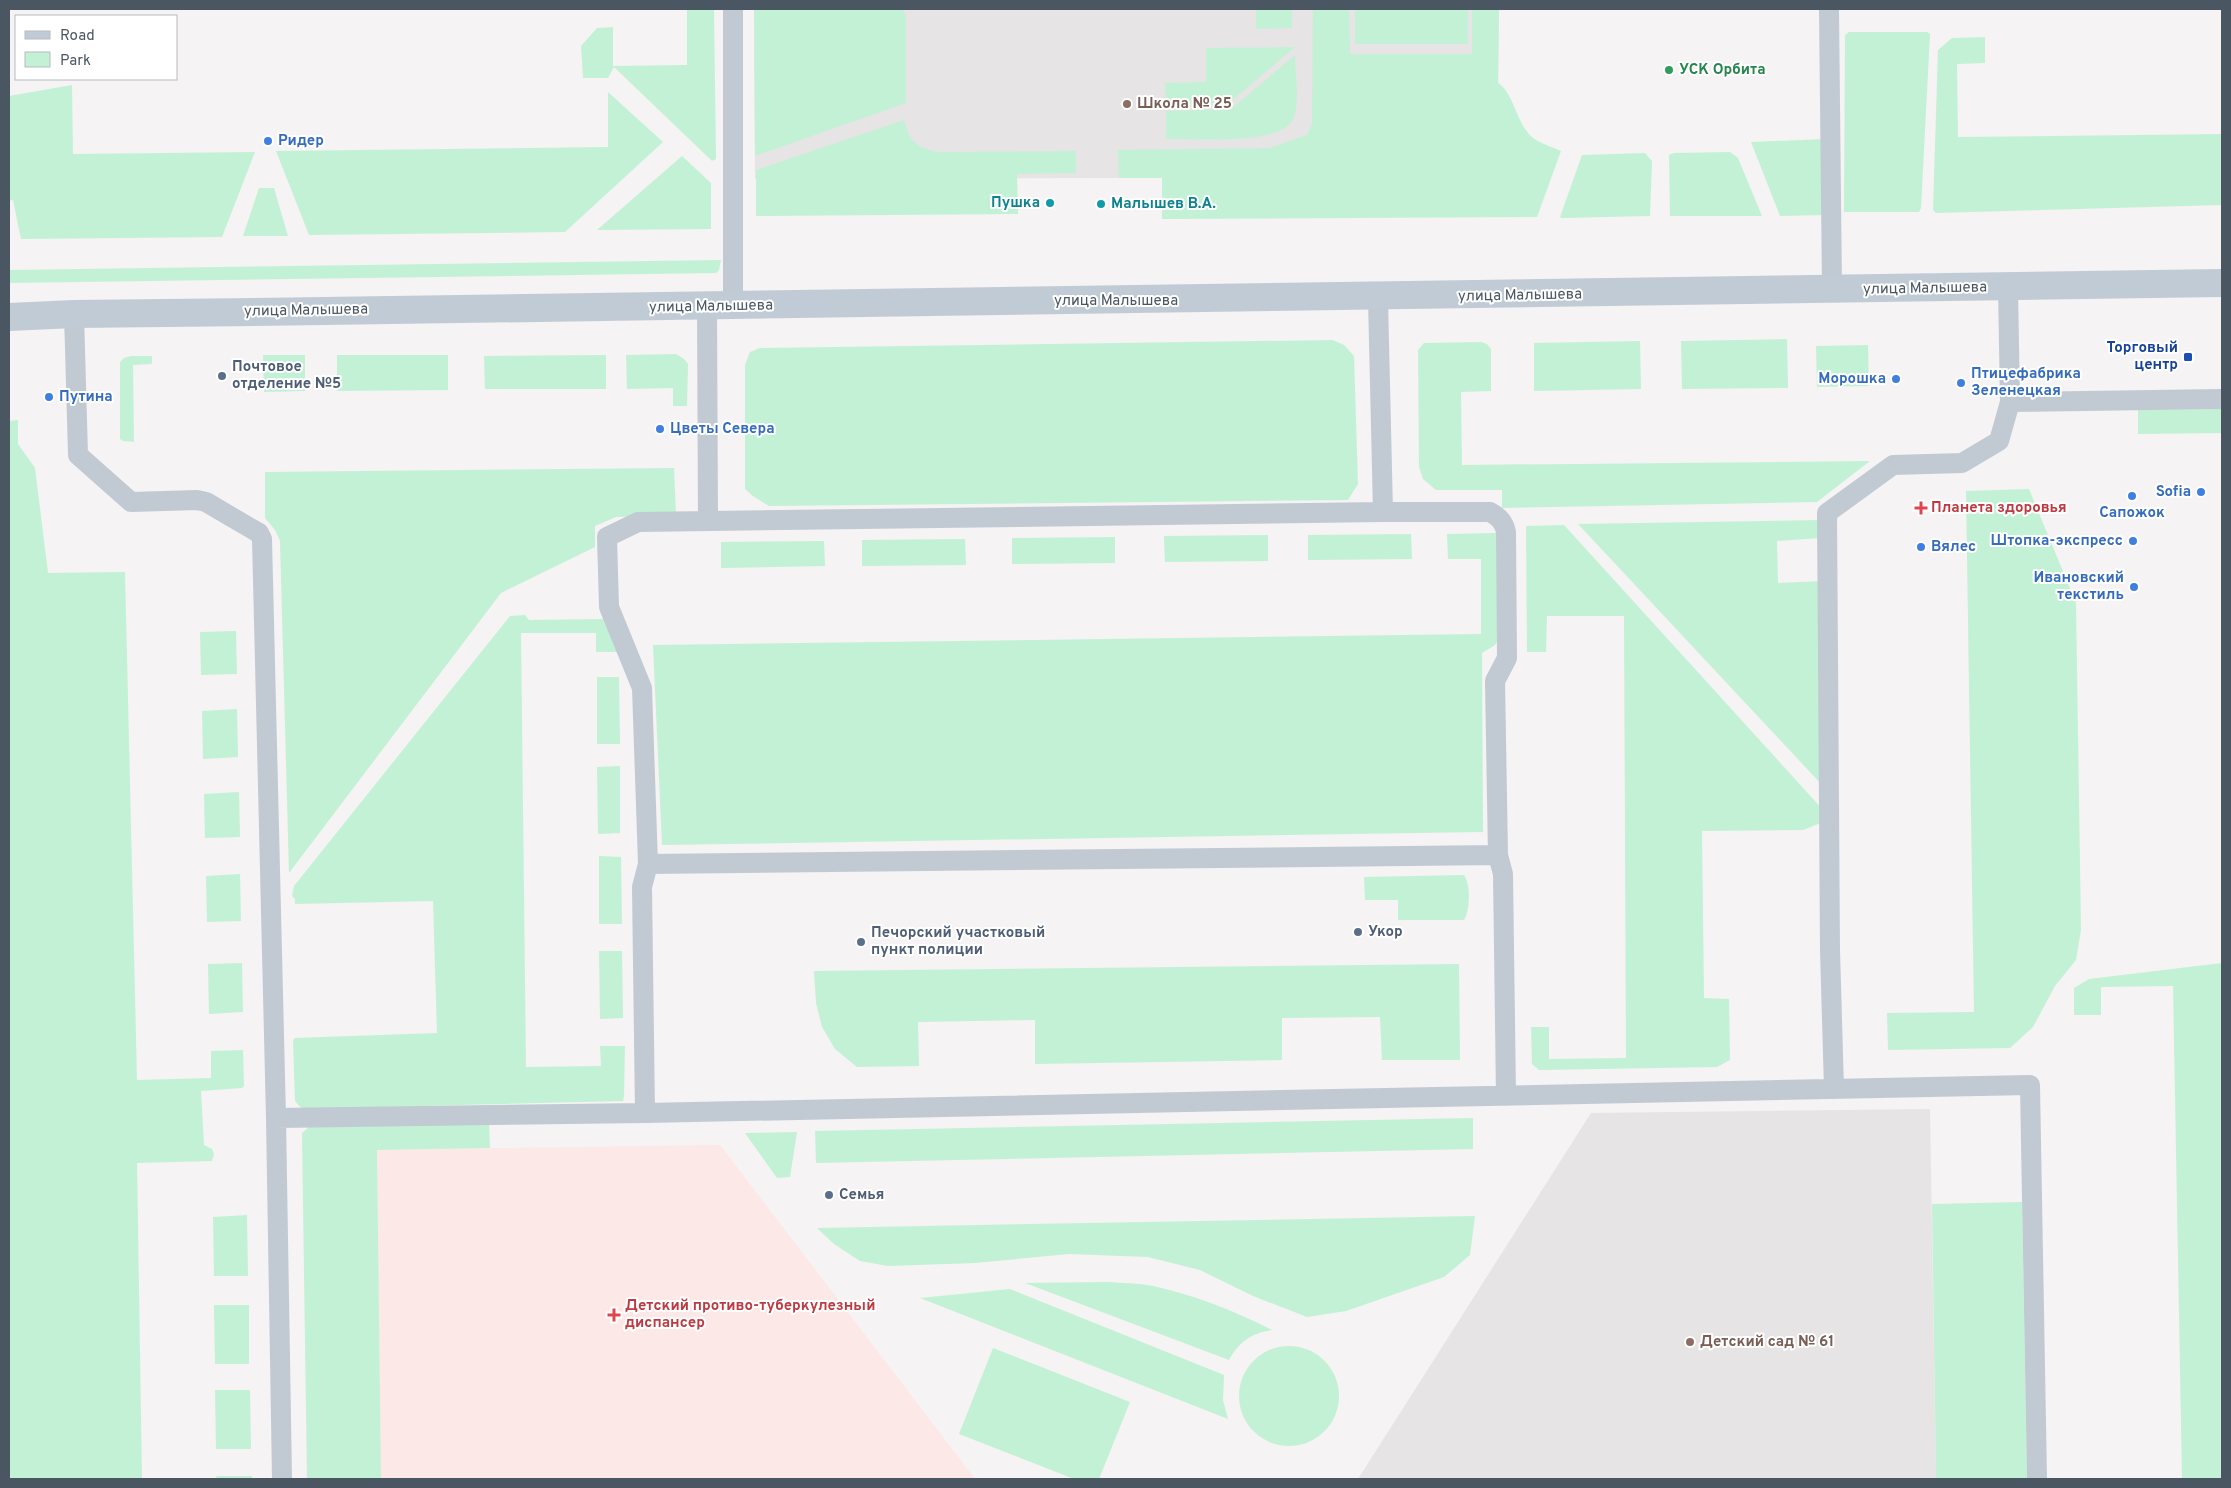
<svg xmlns="http://www.w3.org/2000/svg" width="2231" height="1488" font-family="Overpass,sans-serif">
<style>
.education{fill:#e6e4e5}
.medical{fill:#fce8e6}
.green{fill:#c3f1d5}
.lines{fill:none;stroke-linecap:round;stroke-linejoin:round}
.lane{stroke:#c1cad2;stroke-width:20}
.secondary{stroke:#c1cbd6;stroke-width:28}
.leisure-dot{fill:#2e9e5b;stroke:#fff;stroke-width:2}
.education-dot{fill:#8d6e63;stroke:#fff;stroke-width:2}
.shop-dot{fill:#3f7fe0;stroke:#fff;stroke-width:2}
.culture-dot{fill:#0f9aa8;stroke:#fff;stroke-width:2}
.transit-dot{fill:#1a4fb4;stroke:#fff;stroke-width:2}
.service-dot{fill:#5c6f8a;stroke:#fff;stroke-width:2}
.health-dot{fill:#e0444e;stroke:#fff;stroke-width:2}
.labels{text-anchor:middle;dominant-baseline:central;stroke-width:4;stroke-linejoin:round;paint-order:stroke}
.leisure-label{font-size:15px;font-weight:bold;fill:#27864d;stroke:#fff;text-anchor:start}
.education-label{font-size:15px;font-weight:bold;fill:#785e54;stroke:#fff;text-anchor:start}
.shop-label{font-size:15px;font-weight:bold;fill:#366cbe;stroke:#fff;text-anchor:start}
.culture-label{font-size:15px;font-weight:bold;fill:#0d838f;stroke:#fff;text-anchor:end}
.street-label{font-size:15px;fill:#4a5661;stroke:#fff}
.transit-label{font-size:15px;font-weight:bold;fill:#164399;stroke:#fff;text-anchor:end}
.service-label{font-size:15px;font-weight:bold;fill:#4e5e75;stroke:#fff;text-anchor:start}
.health-label{font-size:15px;font-weight:bold;fill:#be3a42;stroke:#fff;text-anchor:start}
</style>
<rect width="100%" height="100%" fill="#f5f3f3"/>
<path class="education" d="M754,9h745l-2,168 -742,2z
M1930,1109l6,370h-578l233,-366z"/>
<path class="medical" d="M720,1145l255,334h-594l-4,-329z"/>
<path class="green" d="M687,9h27l2,150 -4,2 -98,-94 -6,11h-25l-2,-32 16,-18 16,-1v39l74,-1z
M754,9h148l4,7v87l-151,53z
M1256,9h36v19l-36,1z
M1313,9h36l1,45h122v-45h27l-1,74c16,10 18,40 34,54 7,6 20,10 29,14l-24,66 -375,2v-41h-43l-1,-28 152,-2 37,-13 5,-11z
M1355,9h113v35h-113z
M1849,32h78l3,2 -9,174 -2,4h-75l1,-177z
M1985,37v26l-28,1 1,73 264,-3v71l-286,8 -3,-3 5,-160 14,-12z
M1295,47l-66,56 -63,1 -1,-21 41,-1v-34z
M1295,55c0,19 5,43 -1,62 -10,30 -100,21 -128,22v-28l65,-2z
M72,85l1,69 182,-2 -33,85 -201,2 -8,-39 -4,1v-105z
M608,92l55,50 -98,90 -256,3 -33,-84 332,-4z
M904,120c6,22 10,26 33,32l139,-1v22l-59,1 1,40 -262,2v-46z
M1825,139v76l-45,1 -29,-74z
M1730,152l8,6 24,58h-92l-1,-61 5,-2z
M1645,153l7,8 -2,55 -88,2 -2,-1 22,-62z
M682,156l29,27v46l-114,1z
M259,188h15l14,48h-45z
M721,260l-2,10 -3,3 -707,10v-13z
M1787,339l1,49 -106,1 -1,-48z
M1333,340l11,5 10,11 4,128 -10,16 -579,6 -16,-10 -8,-7v-124l5,-13 10,-4z
M1640,341l1,48 -107,2v-48z
M1481,342l6,2 4,5v42l-30,1 1,73 408,-4 -53,41 -315,6v-18h-66l-13,-11 -4,-12 -1,-117 6,-7z
M1868,345l1,41 -52,1 -1,-41z
M676,354l8,5 4,5 -1,42h-14v-18l-46,1 -1,-34z
M263,355h42v36l-41,1z
M337,355h111v35l-111,1z
M606,355v34h-121l-1,-33z
M131,356h21v8l-19,1 1,77 -11,-1 -3,-2v-77l4,-4z
M2222,409v24l-84,1v-24z
M18,420v24l17,24 13,105 77,-1 12,508 74,-2v-27l32,-1 1,36 -2,2 -41,3 3,54 8,4 2,5 -2,7 -75,2 5,316h-133v-1058z
M674,468l2,47 -60,2 -21,9v21l-94,46 -212,280 -9,-332 -5,-11 -10,-12v-46z
M2029,489l47,114 5,327 -5,30 -21,26 -22,41 -23,21 -122,2 -1,-37 87,-1 -8,-521z
M1821,520v18l-44,3 1,42 44,-2 2,206 -246,-263z
M1564,525l260,286 -1,11 -20,8 -101,1 2,167 25,1 1,61 -13,7 -178,3 -7,-6 -1,-37h18v32l77,-1 -2,-442h-77l-1,36h-19l-1,-126z
M1497,533l2,105 -4,7 -13,8 1,179 -821,13 -9,-200 828,-11v-75h-33l-1,-25z
M1411,534l1,25 -104,1v-25z
M1268,535v26l-103,1 -1,-26z
M1115,537v26l-103,1v-26z
M965,539l1,26 -104,1v-26z
M824,541l1,25 -104,2v-26z
M525,615l4,5 76,-1 17,33h-26v-19h-75l5,434 75,-1 -1,-20h25l-1,50 -1,5 -321,8 -7,-8 -2,-61 2,-2 142,-5 -4,-132 -138,3v-5l-3,-3 2,-10 216,-270z
M236,631l1,43 -36,1 -1,-43z
M597,677h22l1,67h-23z
M237,709l1,48 -35,2 -1,-48z
M620,766v67l-22,1 -1,-67z
M239,792l1,45 -35,1 -1,-44z
M599,856l22,1 1,67h-23z
M240,874l1,47 -34,1 -1,-46z
M1464,875c7,10 6,35 0,45h-66v-20h-33l-1,-23z
M599,951h23l1,67 -23,1z
M242,963l1,49 -34,2 -1,-50z
M2222,963v516h-40l-9,-493 -72,1v28h-27v-27l15,-9z
M1459,964l1,96h-78l-2,-43 -98,1v42l-247,4v-44l-117,2 1,44 -62,1 -22,-18 -13,-22 -6,-24 -2,-32z
M1473,1118v31l-657,14 -1,-32z
M489,1122l1,26 -113,2 4,329h-74l-5,-346 7,-6z
M797,1132l-7,45 -13,1 -32,-45z
M2022,1202l5,277h-91l-4,-275z
M247,1215l1,61h-34l-1,-59z
M1475,1216l-5,39 -26,22 -98,34 -39,6 -54,-21 -53,-26 -52,-13 -79,-3 -94,9 -87,3 -28,-5 -26,-17 -17,-16z
M1107,1282c15,1 31,1 46,4 41,9 82,25 119,44 -21,3 -33,12 -43,30l-204,-77z
M1010,1289l214,86 -1,25 5,19 -308,-121z
M214,1305h35v59h-34z
M1239 1396a50 50 0 1 1 100 0a50 50 0 1 1-100 0Z
M993,1348l137,54 -31,77h-25l-115,-45z
M250,1390l1,59h-35l-1,-59z
M216,1476h36v3h-35z"/>
<g class="lines">
<path class="lane" d="M1829,9l3,282
M1378,299l5,213
M707,307l1,214
M733,307v-298
M74,314l4,141 53,47 66,-2 9,2 53,31 3,6 14,579 6,361
M2010,402l212,-3
M648,864l850,-9
M1834,1089l-4,-139 -3,-437 66,-48 69,-2 37,-22 11,-39 -2,-114
M645,1113l-3,-226 6,-23 -6,-176 -33,-81 -2,-70 31,-15 745,-10h107c9,5 14,10 16,20l1,126 -12,23 3,174 5,19 3,222
M276,1118l369,-5 1385,-28 7,394"/>
<path class="secondary" d="M9,317l65,-3c716,-8 1432,-15 2148,-31"/>
</g>
<circle class="leisure-dot" cx="1669" cy="70" r="5"/>
<g class="education-dot">
<circle cx="1127" cy="104" r="5"/>
<circle cx="1690" cy="1342" r="5"/>
</g>
<g class="shop-dot">
<circle cx="268" cy="141" r="5"/>
<circle cx="1896" cy="379" r="5"/>
<circle cx="1961" cy="383" r="5"/>
<circle cx="49" cy="397" r="5"/>
<circle cx="660" cy="429" r="5"/>
<circle cx="2201" cy="492" r="5"/>
<circle cx="2132" cy="496" r="5"/>
<circle cx="2133" cy="541" r="5"/>
<circle cx="1921" cy="547" r="5"/>
<circle cx="2134" cy="587" r="5"/>
</g>
<g class="culture-dot">
<circle cx="1050" cy="203" r="5"/>
<circle cx="1101" cy="204" r="5"/>
</g>
<rect class="transit-dot" x="2183" y="352" width="10" height="10" rx="2.5"/>
<g class="service-dot">
<circle cx="222" cy="376" r="5"/>
<circle cx="1358" cy="932" r="5"/>
<circle cx="861" cy="942" r="5"/>
<circle cx="829" cy="1195" r="5"/>
</g>
<g class="health-dot">
<path d="M1918.5 500.5h5v5h5v5h-5v5h-5v-5h-5v-5h5z"/>
<path d="M611.5 1307.5h5v5h5v5h-5v5h-5v-5h-5v-5h5z"/>
</g>
<g class="labels">
<g class="leisure-label">
<text x="1679" y="70">УСК Орбита</text>
</g>
<g class="education-label">
<text x="1137" y="104">Школа № 25</text>
<text x="1700" y="1342">Детский сад № 61</text>
</g>
<g class="shop-label">
<text x="278" y="141">Ридер</text>
<text x="1971" y="374">Птицефабрика<tspan x="1971" dy="17">Зеленецкая</tspan></text>
<text x="1886" y="379" text-anchor="end">Морошка</text>
<text x="59" y="397">Путина</text>
<text x="670" y="429">Цветы Севера</text>
<text x="2191" y="492" text-anchor="end">Sofia</text>
<text x="2132" y="513" text-anchor="middle">Сапожок</text>
<text x="2123" y="541" text-anchor="end">Штопка-экспресс</text>
<text x="1931" y="547">Вялес</text>
<text x="2124" y="578" text-anchor="end">Ивановский<tspan x="2124" dy="17">текстиль</tspan></text>
</g>
<g class="culture-label">
<text x="1040" y="203">Пушка</text>
<text x="1111" y="204" text-anchor="start">Малышев В.А.</text>
</g>
<g class="street-label">
<text transform="translate(1925 289) rotate(-1)">улица Малышева</text>
<text transform="translate(1520 296) rotate(-1)">улица Малышева</text>
<text x="1116" y="301">улица Малышева</text>
<text transform="translate(711 307) rotate(-1)">улица Малышева</text>
<text transform="translate(306 311) rotate(-1)">улица Малышева</text>
</g>
<g class="transit-label">
<text x="2178" y="348">Торговый<tspan x="2178" dy="17">центр</tspan></text>
</g>
<g class="service-label">
<text x="232" y="367">Почтовое<tspan x="232" dy="17">отделение №5</tspan></text>
<text x="1368" y="932">Укор</text>
<text x="871" y="933">Печорский участковый<tspan x="871" dy="17">пункт полиции</tspan></text>
<text x="839" y="1195">Семья</text>
</g>
<g class="health-label">
<text x="1931" y="508">Планета здоровья</text>
<text x="625" y="1306">Детский противо-туберкулезный<tspan x="625" dy="17">диспансер</tspan></text>
</g>
</g>
<rect width="2231" height="1488" fill="none" stroke="#4a5661" stroke-width="20"/>
<rect x="15" y="15" width="162" height="65" fill="#ffffff" stroke="#b7bbc0"/>
<rect x="25" y="31" width="25" height="8" fill="#c1cbd6" stroke="#b7bbc0"/>
<text x="60" y="40" font-size="15" fill="#4a5661">Road</text>
<rect x="25" y="52" width="25" height="15" fill="#c3f1d5" stroke="#b7bbc0"/>
<text x="60" y="65" font-size="15" fill="#4a5661">Park</text>
</svg>
